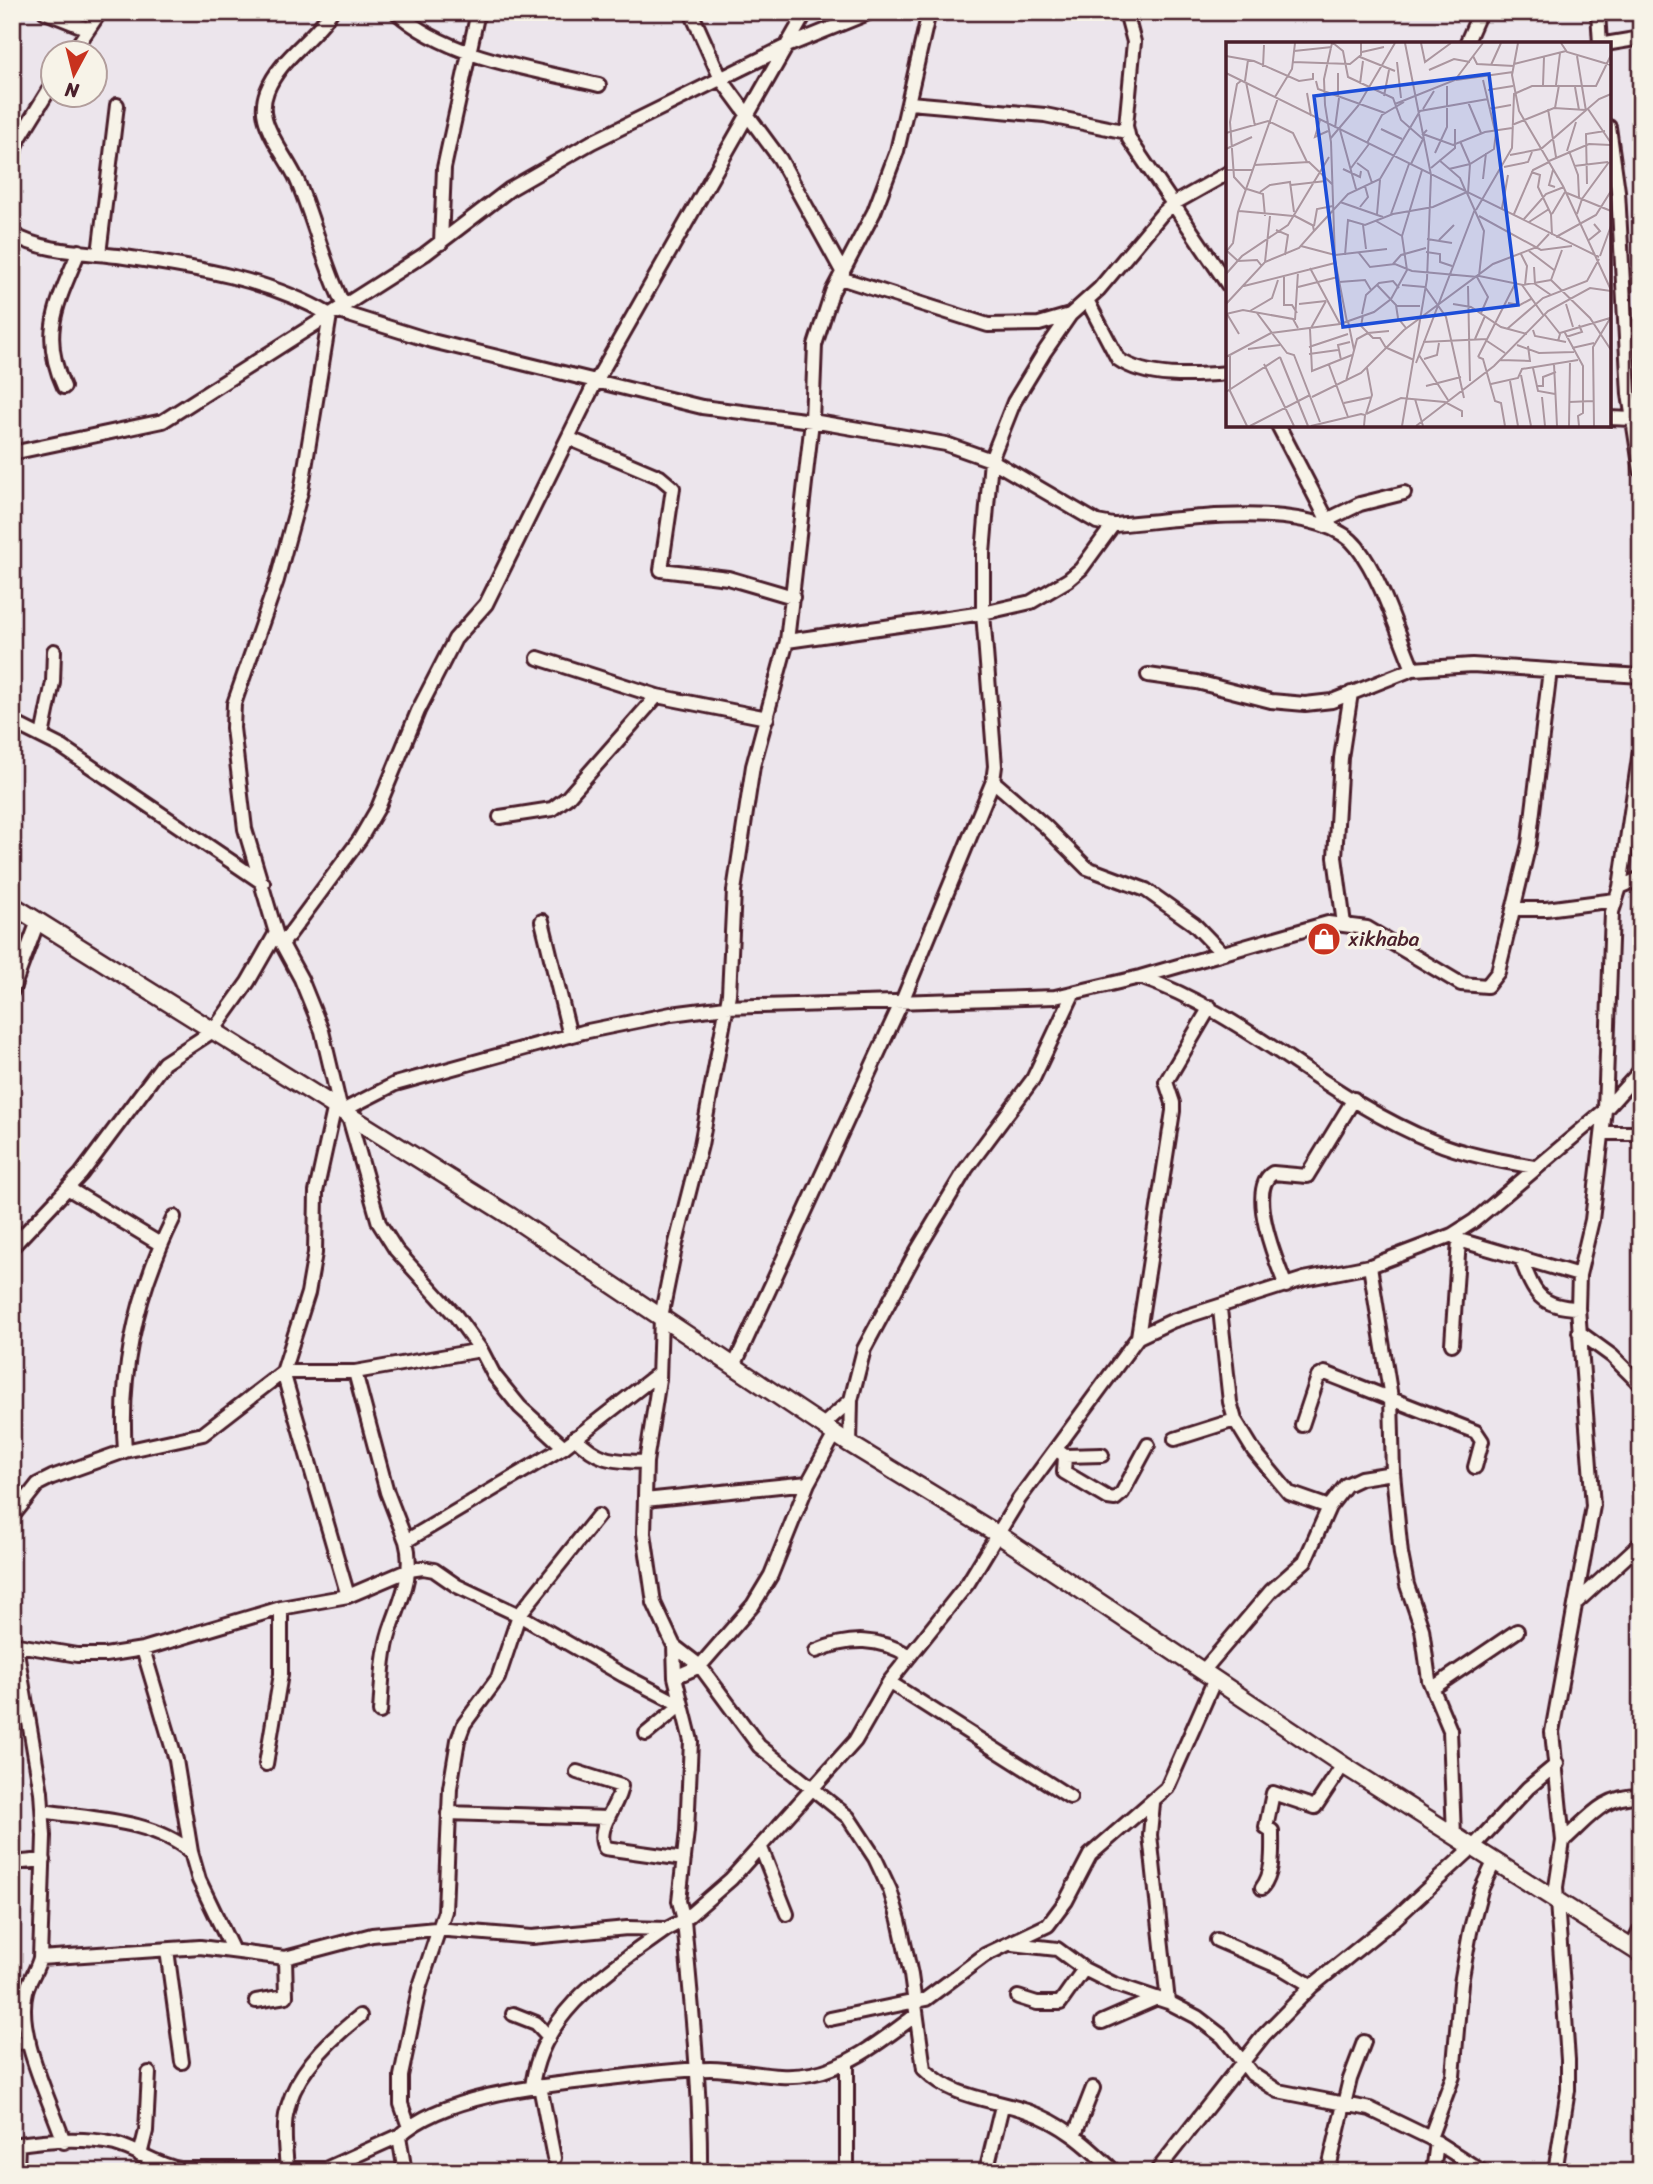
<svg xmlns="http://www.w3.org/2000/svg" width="1653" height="2184" font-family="Sriracha,sans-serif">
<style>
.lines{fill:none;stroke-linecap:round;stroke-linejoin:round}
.minor-casing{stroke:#4a1f2b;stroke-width:18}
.tertiary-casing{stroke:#4a1f2b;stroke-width:21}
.minor{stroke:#f7f3e8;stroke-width:12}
.tertiary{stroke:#f7f3e8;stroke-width:16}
.labels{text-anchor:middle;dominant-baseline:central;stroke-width:7;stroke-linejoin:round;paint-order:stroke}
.poi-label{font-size:21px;fill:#4a1f2b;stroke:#f7f3e8;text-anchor:start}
.inset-road{fill:none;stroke:#ab969f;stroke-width:2}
.view{fill:#1d4ed8;fill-opacity:0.15;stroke:#1d4ed8;stroke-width:3.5}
.inset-edge{fill:none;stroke:#4a1f2b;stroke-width:3.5}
</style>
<rect width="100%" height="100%" fill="#ece5ec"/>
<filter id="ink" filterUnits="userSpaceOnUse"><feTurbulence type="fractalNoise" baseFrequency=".0143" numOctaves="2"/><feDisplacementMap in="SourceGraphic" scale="14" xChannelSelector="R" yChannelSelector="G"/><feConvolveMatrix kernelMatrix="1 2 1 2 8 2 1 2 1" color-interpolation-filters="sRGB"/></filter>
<g filter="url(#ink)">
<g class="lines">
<defs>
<path id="minor" d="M45,12l43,17
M331,12c-19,29 -51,46 -64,79 -3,8 -4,19 -2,27 5,21 23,42 32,62 18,42 27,86 47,126
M396,12c53,47 137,57 203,73
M691,12l30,67 59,80 63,114
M1126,12l8,30 -8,84 3,13 99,146
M1598,12l2,32
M1466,44l14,-32
M1605,44l36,-6
M73,52l27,-40
M910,103l135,12 82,17
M1609,127l9,64 11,203 12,77
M12,157l8,-20 32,-52
M12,234c30,18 72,18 106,22 73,11 147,21 212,59l-29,177 -24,88 -43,124 -1,24 12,101 31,104 25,46 21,52 18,76
M441,243l3,-75 34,-156
M99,254l18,-149
M840,278l148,47 51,-1 31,-9
M1087,300l31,59c28,20 76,17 110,14
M336,311l96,30 270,66 110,14 134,23 45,16 106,62 16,3c59,-4 205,-29 244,22 25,32 40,85 56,122
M64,387c-25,-54 -6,-85 15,-136
M1609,418l24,1
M1278,425l53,102
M568,438l92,39 13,11 -12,82 67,8 65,19
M12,453l151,-32 262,-167 85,-65 82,-47 195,-96 84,-34
M1327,520l33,-16 44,-11
M787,641l196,-28 48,-11 37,-22 13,-11 32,-44
M538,658l119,38 110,22
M1148,675l49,7 74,19 34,3 27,-3 81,-32 59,-4 169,11
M12,722l50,25 201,136
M42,736l11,-54 1,-31
M993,781l52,45 42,42 59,22 48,34 27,28
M500,817l52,-8 16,-12 89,-101
M1620,887l21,-9
M1513,909h33l69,-9
M542,921l28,115
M1344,924l-9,-67 6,-99 10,-65
M283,943l77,-104 18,-31 40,-97 37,-72 31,-35 109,-221 211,-371
M1140,977c107,37 188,122 292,164 33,14 69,20 103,26
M12,991l26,-70
M344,1110l51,-26 188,-52 88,-18 55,-7 329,-10 85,-20 188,-54 39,5 94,56 26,2 11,-14 31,-128 21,-174
M348,1114l31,109 17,27 60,66 25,34 13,25 26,32 44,40
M1603,1133h38
M69,1189l91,55
M1452,1235l7,5 120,35
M12,1247l69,-73 83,-111 49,-32 35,-49 28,-49
M1521,1259c13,33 17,48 57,49
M1370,1266l21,132 2,75 8,81 6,31 15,44 7,51 21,50 4,106
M1286,1286c-9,-22 -40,-97 -13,-113l34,3 47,-77
M1220,1309l10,93 5,18 19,31 35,42 40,14
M1579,1332l33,24 29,29
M1138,1337l35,-226v-8l-7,-21 44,-75
M1452,1344l7,-104
M734,1366l169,-367 90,-218 2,-15 -12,-153v-60l8,-93 23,-58 31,-51 25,-36 29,-26 62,-74 12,-11 55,-31
M283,1372l65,224
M283,1372h72l126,-22
M355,1372l32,120 19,49
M1302,1425l16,-48 7,-4 151,59 6,9 -7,26
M822,1426l29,-26
M575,1437c24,25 38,24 71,25
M1175,1439l60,-19
M850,1444l1,-44 13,-51 51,-95 51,-85 67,-90 40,-85
M125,1451c-6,-82 13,-161 49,-234
M1061,1453l4,3 37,-1
M1065,1456l-1,16 44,26 7,1 7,-6 26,-48
M645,1500l163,-17
M12,1517l26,-33 14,-7 73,-26 78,-17 80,-62 25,-79 7,-40 1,-61 19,-87
M1577,1602l64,-59
M12,1644l65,11h28l38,-6 138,-41 67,-12 61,-26 14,-2 11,2 23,16 62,29 104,60 58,30 -35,29
M16,1646l25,146 3,44 -4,122c-3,12 -11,22 -14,34 -11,41 25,110 38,150
M674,1646l26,20 59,80 89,71 27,41 15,32 9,30 12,55 13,94c30,30 65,29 103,42 36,12 61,35 88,61
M143,1649l33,111 15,92 8,28 34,71
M816,1651c34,-14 62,-14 94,5
M1203,1671l68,-80 34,-30 24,-54 17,-22 15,-7 32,-5
M675,1677l25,-11 53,-61 18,-30 37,-92 27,-49
M889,1682l181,115
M1433,1688l84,-57
M380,1712c2,-26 2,-56 10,-81 10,-30 25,-57 16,-90l158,-94 95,-74
M266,1764l15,-90v-66
M577,1772l44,14c-2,20 -27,42 -16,62l79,11
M1153,1803l-3,32 18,167
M43,1811c48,8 109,8 148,41
M448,1813l160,5
M1563,1841c26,-23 40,-46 78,-45
M761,1848l26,66
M12,1863l32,-3
M1262,1888c12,-15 10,-38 10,-57l-6,-4 7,-34 42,14 28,-42
M1217,1940l65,28 30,18
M1013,1944l44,5 27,20 30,15 54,18 29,15 26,20 29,37 26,17 92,18 60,29 53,34
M1631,1948l10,-19
M167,1950l15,112
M40,1958l160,-11 85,11 87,-23 64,-6 96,8 95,-9 40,1 17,-9 47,-41 124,-138 34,-59 79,-99 51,-84 119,-162 34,-16 132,-42 66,-13 82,-31 22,-14 131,-111 36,-40
M1018,1997l19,6h23l24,-34
M256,2001l30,-5 -1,-38
M513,2014l23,9 13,14
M830,2019l96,-20 59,-44 63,-30 18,-24 24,-46 77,-67 48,-109
M1102,2022l55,-24
M12,2043l17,-1
M540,2086l14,72
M532,2087c9,-76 78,-117 135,-158
M409,2127l-8,-23v-28l18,-87 26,-78 5,-123 8,-48 6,-16 34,-46 21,-63 79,-99
M1075,2134l18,-46
M399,2136l6,36
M1430,2138l23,-62 8,-93 9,-51 11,-42 13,-28
M12,2145c31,-5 72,-8 103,-1 23,6 41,21 65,25h143
M140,2155l6,-24 3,-58
M287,2170c-1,-17 -4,-37 -1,-55 7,-40 43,-75 74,-99
M17,2172l1,-28
M319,2172l80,-36c46,-43 150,-51 211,-58 34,-4 67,-9 100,-9 34,0 67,12 101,5 39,-7 74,-36 105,-59
M700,2172c1,-85 -9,-168 -16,-252l-5,-19 8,-70 4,-90 -16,-64 -1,-31 -20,-43 -10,-70 2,-71 13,-83 2,-62 15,-74 25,-98 28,-151 5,-103 19,-125 34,-125 25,-220 3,-76 17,-53 42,-80 23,-61 32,-139
M847,2172v-110
M986,2172l16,-66
M1156,2172l108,-137 48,-49 84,-68 76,-70 56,-60 29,-24
M1328,2172l22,-93 14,-37
M1433,2172l4,-30
M1555,2172l13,-82v-30l-12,-173 7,-46 -11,-109 41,-226 -15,-198 1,-33 13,-55 13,-110 7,-198 8,-25 21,-143"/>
<path id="tertiary" d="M12,905l498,311 340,228 149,91 344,230 298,189"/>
</defs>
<use href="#minor" class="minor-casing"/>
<use href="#tertiary" class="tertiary-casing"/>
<use href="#minor" class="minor"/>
<use href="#tertiary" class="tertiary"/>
</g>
</g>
<defs>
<symbol id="shop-disc" viewBox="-11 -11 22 22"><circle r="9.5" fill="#c8321e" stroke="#f7f3e8"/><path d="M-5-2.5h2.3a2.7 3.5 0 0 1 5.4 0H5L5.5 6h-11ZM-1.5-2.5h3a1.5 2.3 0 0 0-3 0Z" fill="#fff"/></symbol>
</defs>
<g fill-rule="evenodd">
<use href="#shop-disc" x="1305" y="920" width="38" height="38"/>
</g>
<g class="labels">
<g class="poi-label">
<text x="1348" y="939">xikhaba</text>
</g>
</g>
<g transform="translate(1226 42)">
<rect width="385" height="385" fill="#ece5ec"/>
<path class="inset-road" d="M106,1l-8,36 1,26 6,37 4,118 12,62M107,1l10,8 5,26 45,21 8,22 23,20M195,1l4,19 26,-19M292,1l-6,32 7,36 44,75 48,104M335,1l6,9 44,13M68,9l38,-4M136,10l22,-5M0,14l28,5 45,20 14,-2v-6M247,14l4,8 37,2M351,14l9,55M134,15l35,14M67,20l57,2 11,-9v-12M171,20l4,36M288,22l52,-13M265,23l10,-22M37,25l1,-22M203,28l25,-11 16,3M0,31l373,184M16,38l-5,4 -7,38 4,55 12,13M230,38l57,-8M257,38l12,51M19,39l3,-21M90,39l2,8 67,24M20,40l9,44M134,42l3,-23M317,43l1,-28M330,43l4,-32M349,45l4,23M262,48l25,-4M81,51l4,23M158,54l5,-26M49,55l17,-28 3,-26M112,55v-24M242,60l13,31M169,62l60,-24 28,-37M329,66l4,-23M197,67l11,-18M263,67l22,-4M322,67l8,48M362,67l23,34M94,78l-5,17 13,-6M286,83l42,-17 32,2M109,86l4,-30M155,87l21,10M114,88l16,59M201,88l-4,4 30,11 32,-13 27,-4M0,91l42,-12 25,12 14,29M104,97l28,-33 37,-63M234,99l10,23 -2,29M141,101l15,-28 22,-13M0,107l26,-12M341,109l9,-29M343,109l9,24 1,22M209,111l12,-26v-41M284,113l31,-6 58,-50 12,-5M213,118l21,18 6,14M323,119l40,-17 22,1M131,121l11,8 4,12M185,122l13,-27M28,123l55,-3 24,23M348,124l34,-4M278,125l24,-5 4,-10M125,126l18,-24M205,126l24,-20v-19M117,127l17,8 1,-6M223,127l21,-5 24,-15 2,-17M0,128h26M327,128l-4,15 6,2M305,130l9,3 -2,12 13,27 1,21M257,137l3,-26M361,142l-1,-50 19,-3M65,143l35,-4M21,147l16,5 2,22M34,150l10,-7 20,-3 4,30M241,151l17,38 -5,45 44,9 28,-5M341,151l44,18M114,160l43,15M134,165l8,-10 -3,-11M276,166l6,-33M250,168l36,-62 2,-54 18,-8h64l15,-31M13,169l54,5M151,172l3,-34M165,172l18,-50M288,172l19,-44 16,-8M326,172l13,-22M351,172l5,-15 27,-37M67,173l21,11M253,174l62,34 31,-4M298,177l22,-25 18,-7M150,179l26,15M303,180l20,-13M137,183l3,24M88,184l3,-17 16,-3M50,188l12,5 -3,20M88,189l34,-37 32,-15 40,-68 68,-12M330,195l40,-22 15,-24M201,197l25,4M213,198l15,-15M363,198l11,-9 -6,-7M75,204l34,9 52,-6M1,209l11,10 19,-1 4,5M303,209l25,19M0,210l7,-9 5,-31 40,-114M200,210l14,2v8l12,4M133,211l11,14 25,-3 17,7 66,6M295,212l6,12 -2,19M119,213l3,-35 17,5 28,-11 40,-7 34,-15M374,214l11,-30M39,220l5,-46M167,222l8,-9 25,-7M308,225l1,17 16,11M84,226l30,56M0,232l16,-18 46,-31 41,-68M58,235v28h8l5,8M251,235l11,20 -7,16M325,238l39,38 21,32M325,238l11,-30M113,240l26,-2 6,10M151,243l19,20 2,13 8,10M176,243l23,2M296,243l22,31M18,244l91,-23M242,244l2,95M72,245l40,-10M199,245l21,30 18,81M282,261l12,2 11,-6M0,262l39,-42 34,-14 15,-17 -1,-5M73,262l27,-3M227,262l18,3 30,20 26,7M340,262l7,23M171,264h23M24,269l22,-13 6,-18M31,271l30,40 7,2 26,67M0,272l17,-4 50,9 5,9M1,272l12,20M136,272l4,-19 13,-12 14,-2 6,7M137,273l-2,11 12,12h7l6,10M319,273l15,19 -2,7M69,278l3,-48M122,279l6,29M85,286l15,-27M84,287l2,42 40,-16M281,287l36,-31 44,-17 12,-22M307,288l2,6 31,6M338,289l19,35v47l-5,3 1,10M334,291l50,-15M340,295l16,-5 -3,-7M249,297l10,-23M261,299l18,12M197,300l64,-3M291,303l22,8 35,-1M83,305l39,-13M161,306l27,12M346,306l22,-5M22,307l32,-4M83,312l29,-4M4,313v36l17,35M193,313l29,45M0,315l45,-24 69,-9 34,-12 17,-13 16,-29 -5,-34 20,-66M54,315l28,69M252,315l38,-75M252,315l5,2 12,42 6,2 4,23M198,317l13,-4 2,-12M115,318l-3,-15 12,-3M274,318l30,1 -2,-15M190,321l59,-154M38,322l30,62M328,322l3,62M103,323l19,52M307,326l5,23 17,3M295,333l10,51M120,339l11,-42 11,-6 21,-2M284,339l8,45M265,342l27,-6 4,-9 56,-9M200,344l35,-9M311,344h6v-9l13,-5M0,350l54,-35M86,355l49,-24 43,-43 89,-66 44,-17 12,-13M316,355l3,29M189,357l8,27M343,360l24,-1M118,361l28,-6M140,372l35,-16 44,4 17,9v6M140,372l6,-19 -5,-27M24,384l60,-31M85,384l50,-12 4,1 -1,11M176,384l25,-147 4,-104 -26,-132M190,384l78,-60 54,-55 42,-23 21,3M343,384l1,-65M368,384l-1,-79 18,-30"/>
<path class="view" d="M263,32l29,231 -175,22 -29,-231z"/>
<rect width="385" height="385" class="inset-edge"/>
</g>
<rect width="1653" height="2184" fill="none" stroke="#f7f3e8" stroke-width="42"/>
<rect x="21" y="21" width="1611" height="2142" fill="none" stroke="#4a1f2b" stroke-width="2.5" filter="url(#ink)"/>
<g transform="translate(74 74) rotate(187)"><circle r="33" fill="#f7f3e8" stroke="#b29e9c" stroke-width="2"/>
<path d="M0-5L12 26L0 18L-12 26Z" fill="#c8321e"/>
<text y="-10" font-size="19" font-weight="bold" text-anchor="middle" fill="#4a1f2b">N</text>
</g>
</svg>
